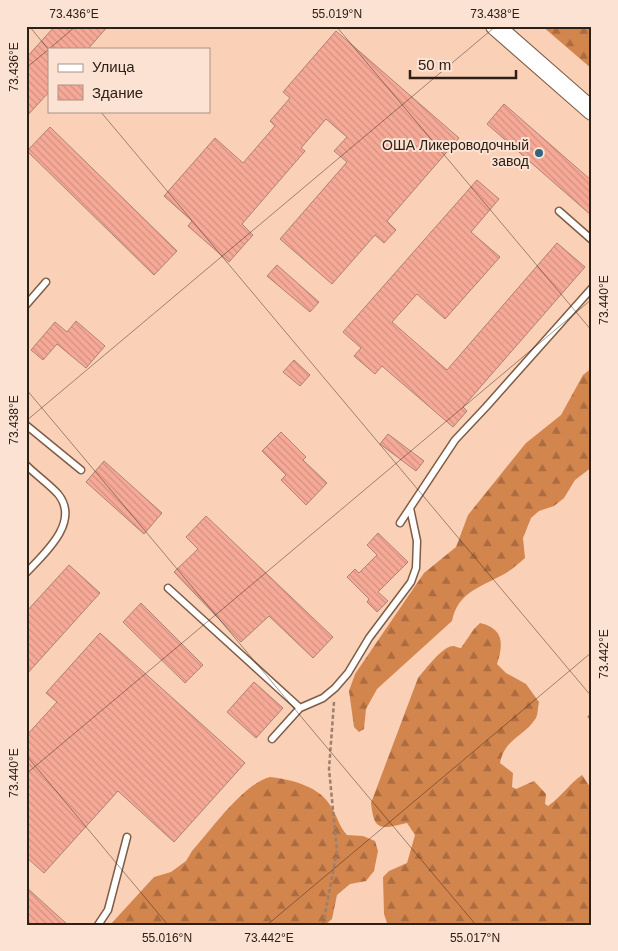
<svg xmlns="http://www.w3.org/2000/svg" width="618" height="951" font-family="Helvetica,sans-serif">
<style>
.forest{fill:url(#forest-firs)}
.building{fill:url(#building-back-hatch);stroke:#ae8176}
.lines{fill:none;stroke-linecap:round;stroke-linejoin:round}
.lane-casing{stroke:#7f5c45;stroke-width:9}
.secondary-casing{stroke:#7f5c45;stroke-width:20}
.path{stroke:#9c7f6c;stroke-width:2.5;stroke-dasharray:4 2.5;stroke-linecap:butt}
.lane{stroke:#fff;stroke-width:6}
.secondary{stroke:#fff;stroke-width:18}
.ticks{fill:none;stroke:#2f2016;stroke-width:1;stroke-opacity:0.45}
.poi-dot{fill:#316682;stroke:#fbe2d3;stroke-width:2}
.labels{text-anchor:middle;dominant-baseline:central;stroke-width:4;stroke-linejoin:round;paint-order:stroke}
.poi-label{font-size:14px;fill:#2f2016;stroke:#fbe2d3;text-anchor:end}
.neatline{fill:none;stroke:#2f2016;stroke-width:2}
.ticks-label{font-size:12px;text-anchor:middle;fill:#2f2016}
</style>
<defs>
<pattern id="forest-firs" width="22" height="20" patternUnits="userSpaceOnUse" patternTransform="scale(1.25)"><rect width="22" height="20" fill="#d3854e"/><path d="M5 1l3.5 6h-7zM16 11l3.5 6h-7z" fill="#ac6c40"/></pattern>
<pattern id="building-back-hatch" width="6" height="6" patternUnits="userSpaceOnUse" patternTransform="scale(1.25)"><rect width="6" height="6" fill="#f6a996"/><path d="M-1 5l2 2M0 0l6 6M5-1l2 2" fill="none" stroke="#d39181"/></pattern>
</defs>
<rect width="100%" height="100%" fill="#fad1b7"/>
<path class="forest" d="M542,26h50v43z
M592,368v99l-17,13 -11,18 -10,8 -15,5 -8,7 -8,20 2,20c-6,5 -12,11 -19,15 -24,14 -48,18 -54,48l-75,68 -11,20 -2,20 -5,3 -5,-5 -5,-36 6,-17 69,-101 32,-26 12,-32 58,-72 35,-28 22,-40z
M480,623c25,6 23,22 17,41l9,9 20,11 13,18c-1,4 -1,12 -3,16 -11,18 -31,20 -36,45l13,10 -1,14 4,2 18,-8 12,13 -1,10 3,2c14,-10 21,-22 34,-31l10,15v135l-205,-2 -3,-9 -1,-37 6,-6 18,-8 8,-28 -8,-12c-26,6 -33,9 -36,-20l47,-125c6,-7 25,-33 36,-32 3,1 5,2 7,2l13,-19z
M270,777c23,3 50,9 62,31 6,10 7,18 15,27l16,1 12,5 3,10 -4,20 -8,10 -16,3 -13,11 -5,24 -7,6h-215l44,-48 17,-5 15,-11 6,-10c19,-21 51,-67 78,-74z"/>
<path class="building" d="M55,26h53l-20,23h-39v43l-23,25v-59z
M336,31l123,107 -72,83 9,9 -12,13 -9,-8 -43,49 -52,-45 67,-77 -13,-11 13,-14 -21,-18 -25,29 4,3 -63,73 11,11 -24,27 -41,-36 4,-5 -28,-25 51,-58 28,25 32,-37 -5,-5 20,-23 -7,-6z
M504,104l88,77v35l-105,-92z
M50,127l127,124 -23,24 -127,-124z
M477,180l22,19 -28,33 29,25 -55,62 -28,-25 -25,28 55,48 110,-127 28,24 -122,140 4,4 -14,16 -71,-61 -7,8 -21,-18 7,-8 -18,-16z
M277,265l42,37 -9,10 -43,-36z
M76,321l29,25 -19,22 -29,-24 -14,16 -12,-10 24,-28 12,10z
M294,360l16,15 -10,11 -17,-14z
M281,432l25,25 -3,3 24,23 -21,22 -25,-25 5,-5 -24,-24z
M388,434l36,27 -8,10 -36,-27z
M104,461l58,52 -18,21 -58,-52z
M206,516l127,121 -20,21 -44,-42 -28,26 -67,-70 24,-23 -12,-12z
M378,533l30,29 -30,30 10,9 -11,11 -10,-10 2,-3 -22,-22 8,-8 4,4 18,-18 -10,-10z
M69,565l31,28 -74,82v-63z
M141,603l62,62 -18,18 -62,-61z
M100,633l145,130 -71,79 -56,-51 -74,82 -18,-16v-121l31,-34 -11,-9z
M254,682l29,26 -27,30 -29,-26z
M26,887l42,38h-42z"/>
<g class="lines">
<defs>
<path id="lane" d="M559,211l33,29
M26,305l20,-23
M26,425l55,45
M26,465c10,10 23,19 32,29 23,28 -14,60 -32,79
M400,523l55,-83 31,-33 106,-119
M168,588l132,120
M272,739l28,-31 23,-10 12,-10 13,-15 21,-35 42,-56 5,-14 1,-27 -7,-33
M98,925l10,-15 19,-73"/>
<path id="secondary" d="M495,26l97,85"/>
</defs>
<use href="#lane" class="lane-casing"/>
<use href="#secondary" class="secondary-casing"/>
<path class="path" d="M588,716l4,3
M323,925l14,-74 -8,-82 5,-67"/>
<use href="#lane" class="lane"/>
<use href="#secondary" class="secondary"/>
</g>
<path class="ticks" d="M29,26l20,24M336,26l256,305M49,49l27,-23M26,68l23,-19M100,111l492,586M26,389l450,536M26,421l470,-395M26,755l142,170M26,774l566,-475M267,925l325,-273"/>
<circle class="poi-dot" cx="539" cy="153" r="5"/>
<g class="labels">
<g class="poi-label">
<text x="529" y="145">ОША Ликероводочный<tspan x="529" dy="16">завод</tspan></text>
</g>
</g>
<rect width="618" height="951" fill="none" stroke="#fbe2d3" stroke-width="55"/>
<rect x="48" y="48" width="162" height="65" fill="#fbe2d3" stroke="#a99487"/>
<rect x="58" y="64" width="25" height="8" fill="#ffffff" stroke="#a99487"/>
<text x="92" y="72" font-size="15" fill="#2f2016">Улица</text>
<rect x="58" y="85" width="25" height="15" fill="url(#building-back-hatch)" stroke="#a99487"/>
<text x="92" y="98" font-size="15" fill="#2f2016">Здание</text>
<path d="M410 70v8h106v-8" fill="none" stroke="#2f2016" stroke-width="2.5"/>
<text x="418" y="70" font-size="15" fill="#2f2016" stroke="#fbe2d3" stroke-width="4" paint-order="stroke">50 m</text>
<rect x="28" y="28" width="562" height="896" class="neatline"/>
<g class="ticks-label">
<text x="74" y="18">73.436°E</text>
<text x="337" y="18">55.019°N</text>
<text x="495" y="18">73.438°E</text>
<text transform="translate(14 67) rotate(-90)" y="4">73.436°E</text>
<text transform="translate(604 300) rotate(-90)" y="4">73.440°E</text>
<text transform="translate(14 420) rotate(-90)" y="4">73.438°E</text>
<text transform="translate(604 654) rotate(-90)" y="4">73.442°E</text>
<text transform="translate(14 773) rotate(-90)" y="4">73.440°E</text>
<text x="167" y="942">55.016°N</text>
<text x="269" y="942">73.442°E</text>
<text x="475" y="942">55.017°N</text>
</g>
</svg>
